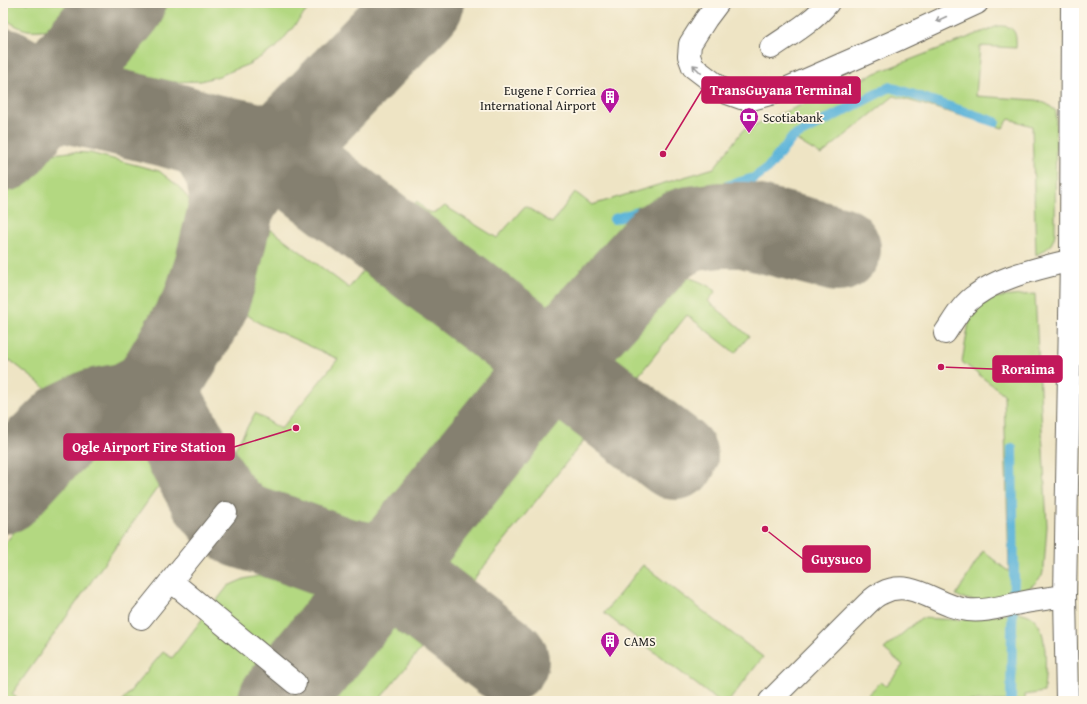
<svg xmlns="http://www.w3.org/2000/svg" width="1087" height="704" font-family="'Gentium Book Plus',serif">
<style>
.green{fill:#b3d881;stroke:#687a4e}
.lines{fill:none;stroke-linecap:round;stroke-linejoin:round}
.stream{stroke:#5bb4d9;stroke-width:10}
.taxiway{stroke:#858070;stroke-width:86}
.minor-casing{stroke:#666257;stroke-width:24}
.minor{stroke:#fff;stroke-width:22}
.oneway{stroke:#999}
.labels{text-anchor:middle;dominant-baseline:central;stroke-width:3.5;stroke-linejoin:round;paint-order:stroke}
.poi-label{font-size:13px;fill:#1c1c1c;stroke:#fcf5e5;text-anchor:start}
.leader{fill:none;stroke:#c2185b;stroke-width:1.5}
.callout-dot{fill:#c2185b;stroke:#fcf5e5;stroke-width:1.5}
.callout{fill:#c2185b;stroke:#c2185b;stroke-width:1.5}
.callout-label{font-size:14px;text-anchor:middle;font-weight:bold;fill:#fff}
</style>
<rect width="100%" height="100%" fill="#fcf5e5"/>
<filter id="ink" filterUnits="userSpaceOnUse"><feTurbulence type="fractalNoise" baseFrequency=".025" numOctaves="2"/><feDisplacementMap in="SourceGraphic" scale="8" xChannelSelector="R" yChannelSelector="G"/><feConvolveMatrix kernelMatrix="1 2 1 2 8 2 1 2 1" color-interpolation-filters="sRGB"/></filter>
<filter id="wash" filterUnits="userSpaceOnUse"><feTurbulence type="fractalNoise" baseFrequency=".012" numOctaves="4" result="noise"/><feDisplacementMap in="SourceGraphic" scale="16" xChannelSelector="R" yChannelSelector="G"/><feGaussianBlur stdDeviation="0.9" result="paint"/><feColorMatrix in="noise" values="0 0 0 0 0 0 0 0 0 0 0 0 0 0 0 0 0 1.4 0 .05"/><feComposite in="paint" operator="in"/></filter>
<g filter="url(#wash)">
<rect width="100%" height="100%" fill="#eee4c4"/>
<path class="green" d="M3,3h77l10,8c-12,14 -44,21 -62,19 -8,-1 -19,-8 -25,-13z
M152,3h161l-37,45 -27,16 -30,12 -18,5 -29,1 -24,-1 -18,-6 -9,-4 -6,-10v-9l4,-9z
M998,26c17,-1 19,8 18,22l-36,-2 -4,50 60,4 11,4 9,7 -1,123c-3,13 -8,15 -19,21l-4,-129 -23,-7 -6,9 -109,-32 -73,59 -28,-17 -24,31 -18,16 17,17 -11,11 -22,-4 -23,1 -50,12 -19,7 -18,11 -16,15 -58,65c-10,11 -15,13 -29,7l-126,-100 21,-26c10,12 14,16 28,5l52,32 28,-32 27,17 23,-31 17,13 122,-37 29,-38 133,-57z
M69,152l21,1 69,18 19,15 10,12 10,24 7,23 -6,27 -11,39 -55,62 -14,11 -20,9 -19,5 -21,1 -49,-39 -7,9v-185c12,-14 29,-25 47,-29 6,-2 13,-2 19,-3z
M258,225l7,1 8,5 76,57 23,-29 126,96c8,18 9,23 2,41l-119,142 -10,8 -12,2 -14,-2 -22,-13 -20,-14 -51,-15 -14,-13 -8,-14 -1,-17 26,-47 26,16 57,-70 -79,-36 -16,-11 -11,-14 -4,-17 14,-47c5,-5 9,-8 16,-9z
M675,275c18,3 26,6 41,16l-8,10 41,35 -14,17 -48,-38 -68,85 -49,-36 53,-66c16,-15 30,-22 52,-23z
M1035,294l12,232 -3,41 -2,9 -9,9 -9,6 -24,8 -25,2 -13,-3 -6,-3 27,-44 26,21 -5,-178 -42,-32 7,-40 5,-16 14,-8z
M543,401l42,38 -115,145c-14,12 -21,9 -33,-2 -6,-5 -11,-10 -17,-15 -3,-6 -4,-11 -1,-17z
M96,429l71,45 -155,220 8,7h-17v-155z
M643,565l120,92 -34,44h-11l-114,-88z
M310,569l16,4 9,9 2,15 -83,104h-132l41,-49 9,6 56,-72 16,-7 34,-7z
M373,612l48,37 -43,52h-77z
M1018,612c4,1 10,2 14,5 18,13 13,56 12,75l-19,3v6h-164l20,-19 5,4 17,-21 -19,-16 37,-31 37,2z"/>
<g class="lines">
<path class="stream" d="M614,219l140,-41 14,-10 25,-31 97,-50 105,35
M1011,701l1,-74 2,-50 -2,-129"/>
<path class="taxiway" d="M3,71l44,24 124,30 37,11 37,7 15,4 15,7 33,22 245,187 122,94
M3,149l120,-146
M237,196l14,-20 24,-22 146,-151
M154,391l58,105 14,17 15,12 41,13 60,22 45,9 119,91
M3,491l36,-39 28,-27 29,-14 32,-6 26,-14 50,-84 12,-36 17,-70 -5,-30 -20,-35
M281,701l272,-338 110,-121 26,-13 30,-4h26l93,24"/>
</g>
</g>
<g filter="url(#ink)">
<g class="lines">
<defs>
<path id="minor" d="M718,3l-12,16 -16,25 -1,12 4,11 34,26 14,5 11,1 29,-8 116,-51 80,-37
M771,48c20,-14 42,-26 57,-45
M945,333c9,-13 17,-29 31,-38 27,-20 63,-26 95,-35
M171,581l124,102
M141,618l85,-105
M770,701l97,-97c4,-4 9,-9 15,-11 31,-16 55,14 86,17 18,2 35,-4 52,-7 15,-3 30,-5 45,-7
M1067,701l-2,-105 6,-336 1,-257"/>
</defs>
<use href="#minor" class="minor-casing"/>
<use href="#minor" class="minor"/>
</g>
<defs><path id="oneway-shaft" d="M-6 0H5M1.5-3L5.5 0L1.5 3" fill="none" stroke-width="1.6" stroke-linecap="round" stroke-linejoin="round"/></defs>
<g class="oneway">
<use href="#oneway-shaft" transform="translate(941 19) rotate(155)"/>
<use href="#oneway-shaft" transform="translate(697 69) rotate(-135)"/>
</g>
</g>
<defs>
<symbol id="building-pin" viewBox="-11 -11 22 30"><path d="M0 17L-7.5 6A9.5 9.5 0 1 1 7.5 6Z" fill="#b5179e" stroke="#fcf5e5"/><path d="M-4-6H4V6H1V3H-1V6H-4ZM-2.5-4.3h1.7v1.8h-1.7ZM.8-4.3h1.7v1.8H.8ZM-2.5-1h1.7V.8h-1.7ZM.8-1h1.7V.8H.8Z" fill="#fff"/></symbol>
<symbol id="bank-pin" viewBox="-11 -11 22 30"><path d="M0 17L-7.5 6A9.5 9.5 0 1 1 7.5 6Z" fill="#b5179e" stroke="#fcf5e5"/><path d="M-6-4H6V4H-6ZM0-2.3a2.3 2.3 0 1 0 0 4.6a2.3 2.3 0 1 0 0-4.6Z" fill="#fff"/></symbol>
</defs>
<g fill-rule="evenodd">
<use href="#building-pin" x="599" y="86" width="22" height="30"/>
<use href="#bank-pin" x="738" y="106" width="22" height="30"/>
<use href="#building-pin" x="599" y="630" width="22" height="30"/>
</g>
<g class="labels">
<g class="poi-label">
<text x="596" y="90" text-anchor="end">Eugene F Corriea<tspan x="596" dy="15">International Airport</tspan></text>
<text x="763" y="117">Scotiabank</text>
<text x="624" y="641">CAMS</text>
</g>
</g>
<path class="leader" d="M663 154L702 90M941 367L993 369M296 428L234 447M765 529L803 559"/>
<g class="callout-dot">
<circle cx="663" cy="154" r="4"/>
<circle cx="941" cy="367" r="4"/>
<circle cx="296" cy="428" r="4"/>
<circle cx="765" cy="529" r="4"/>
</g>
<g class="callout">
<rect x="702" y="77" width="158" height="26" rx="4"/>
<rect x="993" y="356" width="69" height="26" rx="4"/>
<rect x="64" y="434" width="170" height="26" rx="4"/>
<rect x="803" y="546" width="67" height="26" rx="4"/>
</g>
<g class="callout-label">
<text x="781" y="95">TransGuyana Terminal</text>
<text x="1028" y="374">Roraima</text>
<text x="149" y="452">Ogle Airport Fire Station</text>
<text x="837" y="564">Guysuco</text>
</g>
<rect width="1087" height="704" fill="none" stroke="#fcf5e5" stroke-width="16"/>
</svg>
